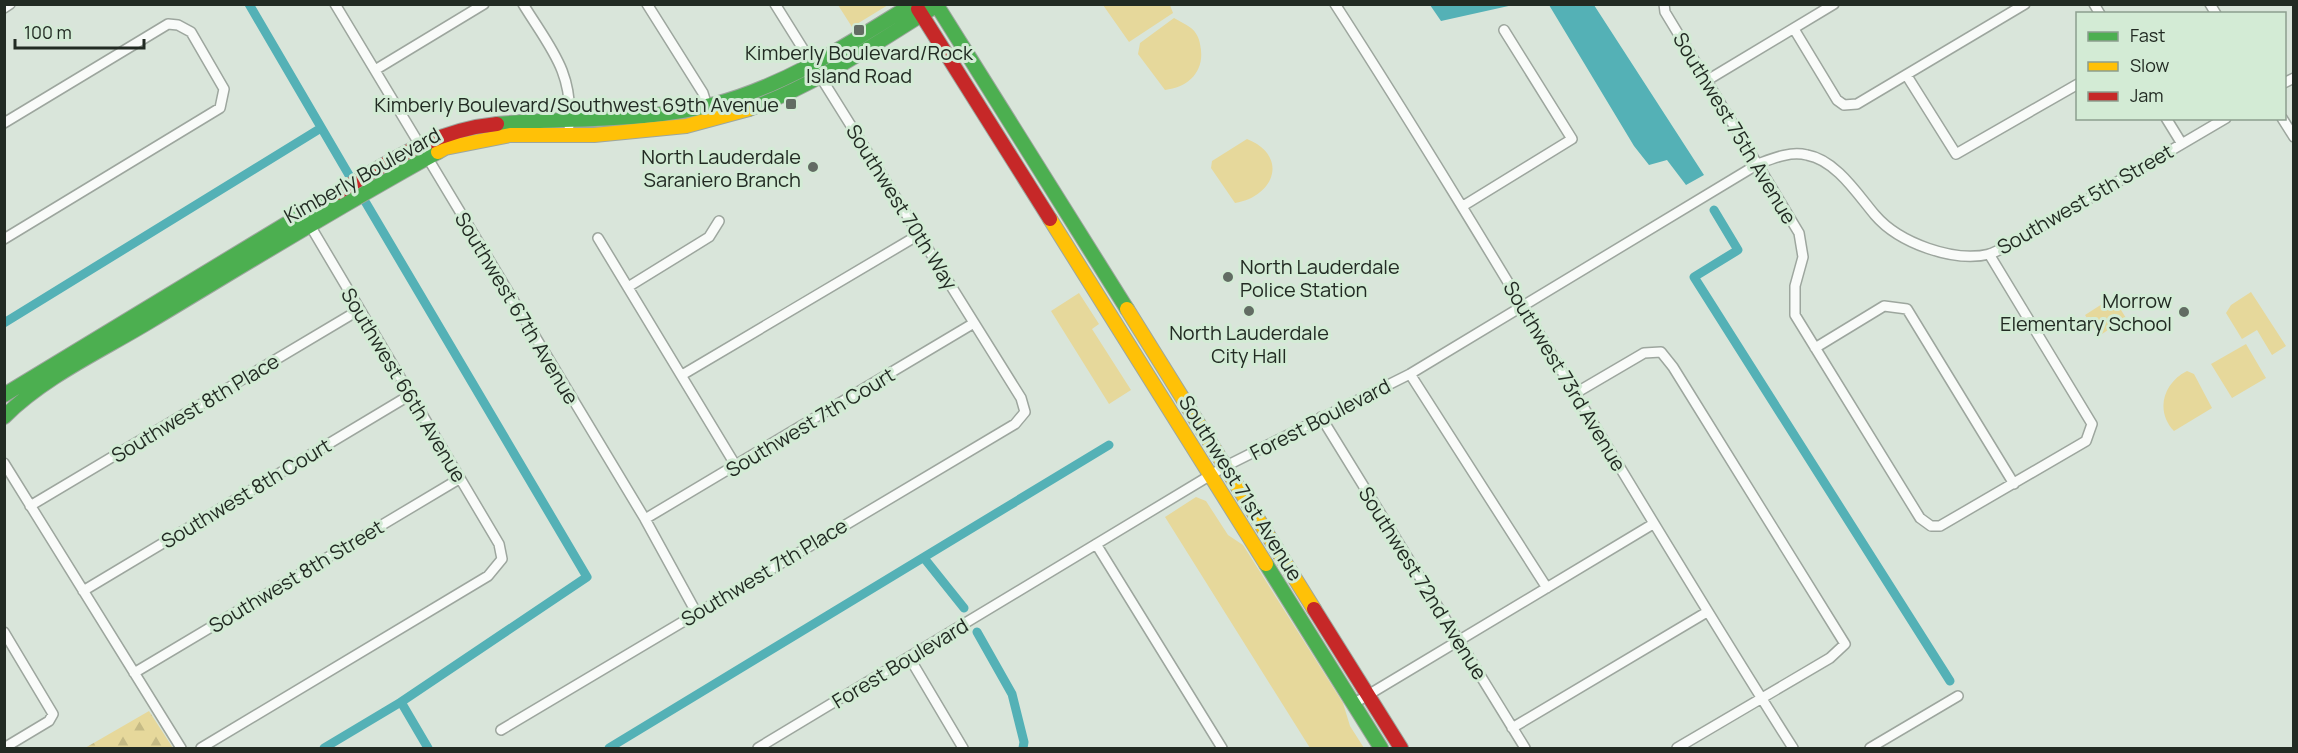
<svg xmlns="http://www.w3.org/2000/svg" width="2298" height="753" font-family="Manrope,sans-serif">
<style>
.green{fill:#e6d89b}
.forest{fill:url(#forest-firs)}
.water{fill:#54b1b6}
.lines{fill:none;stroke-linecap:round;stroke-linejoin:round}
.canal{stroke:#54b1b6;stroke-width:9}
.street-casing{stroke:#9da69e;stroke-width:12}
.fast-casing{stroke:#9da69e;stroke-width:16}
.slow-casing{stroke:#9da69e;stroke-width:16}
.jam-casing{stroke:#9da69e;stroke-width:16}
.street{stroke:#f9fbf9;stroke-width:9}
.fast{stroke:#4caf50;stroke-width:14}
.slow{stroke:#ffc107;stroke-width:14}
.jam{stroke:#c62828;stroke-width:14}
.poi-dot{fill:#626c63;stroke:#d3ebd5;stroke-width:2}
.labels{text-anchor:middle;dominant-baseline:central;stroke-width:6;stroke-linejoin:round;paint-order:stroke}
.poi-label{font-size:20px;fill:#222b23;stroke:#d3ebd5;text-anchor:end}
.street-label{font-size:20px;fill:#222b23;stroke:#d3ebd5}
</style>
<defs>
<pattern id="forest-firs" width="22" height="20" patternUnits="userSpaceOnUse" patternTransform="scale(1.5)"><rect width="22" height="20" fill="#e6d89b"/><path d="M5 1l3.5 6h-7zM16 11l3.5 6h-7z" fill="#c5ba85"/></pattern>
</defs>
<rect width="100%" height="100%" fill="#d9e5da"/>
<path class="green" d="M838,5h50l-36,22z
M1103,5h67l3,8 -44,29z
M1174,18c5,3 12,6 17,10 5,4 8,10 9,16 6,26 -10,43 -35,46l-27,-36 2,-11z
M1247,139c42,17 28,57 -12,64l-24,-35 1,-7z
M2251,292l35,54 -14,9 -15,-25 -15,9 -16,-26 5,-8z
M1079,293l20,31 -7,5 39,61 -22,14 -58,-93z
M2113,297l13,21 -27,18 -14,-21z
M2246,344l20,34 -34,20 -21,-34z
M2187,371l7,3 18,34 -38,23c-19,-20 -11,-48 13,-60z
M1196,497l10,4 22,34 15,10 100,158 7,23 14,22h-54l-145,-231z"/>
<path class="forest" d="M149,711l24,37h-88z"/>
<path class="water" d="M1430,5h83l-72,16z
M1549,5h45l110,170 -18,10 -19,-25 -18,5 -15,-19z"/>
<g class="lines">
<path class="canal" d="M249,4l100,171
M1714,210l24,40 -44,27 256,404
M4,323l317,-195
M924,558l40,50
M977,632l35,62 12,48 -1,6
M401,702l27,46
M324,748l77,-46 186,-125 -221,-374
M609,748l500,-303"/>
<defs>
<path id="street" d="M335,4l310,515 51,93
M523,4c27,44 51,68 46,122
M647,4l56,89 5,16
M1335,4c158,245 302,499 458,744
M1664,4l1,8 134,221 4,24 -8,29v29l125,203 11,8h9l146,-85 6,-17 -103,-170
M2094,4l6,10
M2210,4l6,10
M4,8l6,-4
M1794,29l43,71 7,5 13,-1 168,-100
M375,70l109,-66
M1907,76l49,78 122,-70
M1706,81l128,-77
M2284,83l10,-5
M2166,118l16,26
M2282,118l12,19
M4,123l164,-99 10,1 13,7 33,57 -4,19 -216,131
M1463,206l109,-67 -68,-109
M598,238l138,228
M628,287l81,-50 10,-16
M1815,348l69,-42 23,3 107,175
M1410,374l137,214
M682,375l238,-141
M1574,394l70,-41 17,-1 12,15 172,277 -15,14 -153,90
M1321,417l204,331
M4,463l177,285
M30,506l329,-196
M645,519l329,-196
M1096,544l126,204
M83,591l327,-196
M4,632l49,82 -4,7 -45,27
M909,657l54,91
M134,673l325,-194
M1353,704l300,-180
M1512,728l195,-116
M501,730l514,-306 10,-12 -4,-14 -246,-394
M201,748l287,-172 14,-17 -3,-15 -191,-322
M758,748l466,-281 186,-93 348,-210c16,-6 32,-13 49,-9 29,5 51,40 68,60 24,28 79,48 115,39 8,-3 17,-8 25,-12l211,-124
M1870,748l88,-52"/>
<path id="fast" d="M936,4l191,305
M749,109c69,-25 128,-67 190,-105
M497,124c73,-7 146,-1 218,-20 72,-19 135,-61 198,-100
M4,395l333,-202
M4,417c41,-41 99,-67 148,-97 95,-57 189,-115 286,-168
M1266,564l115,184"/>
<path id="slow" d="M438,152l7,-4 65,-13h84l92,-9 63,-17
M1050,219l216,345
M1127,309l187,300"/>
<path id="jam" d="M918,9l132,210
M337,193c53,-32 97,-63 160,-69
M1314,609l87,139"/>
</defs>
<use href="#street" class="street-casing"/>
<use href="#fast" class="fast-casing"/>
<use href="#slow" class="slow-casing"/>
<use href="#jam" class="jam-casing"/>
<use href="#street" class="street"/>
<use href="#fast" class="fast"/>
<use href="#slow" class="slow"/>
<use href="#jam" class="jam"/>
</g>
<g class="poi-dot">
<rect x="853" y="24" width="12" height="12" rx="3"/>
<rect x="785" y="98" width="12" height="12" rx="3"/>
<circle cx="813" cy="167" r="6"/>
<circle cx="1228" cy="277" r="6"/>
<circle cx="1249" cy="311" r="6"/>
<circle cx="2184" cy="312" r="6"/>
</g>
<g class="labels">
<g class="poi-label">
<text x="859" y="52" text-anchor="middle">Kimberly Boulevard/Rock<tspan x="859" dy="23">Island Road</tspan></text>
<text x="779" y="104">Kimberly Boulevard/Southwest 69th Avenue</text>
<text x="801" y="156">North Lauderdale<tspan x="801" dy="23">Saraniero Branch</tspan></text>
<text x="1240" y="266" text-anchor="start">North Lauderdale<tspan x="1240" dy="23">Police Station</tspan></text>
<text x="2172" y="300">Morrow<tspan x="2172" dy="23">Elementary School</tspan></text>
<text x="1249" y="332" text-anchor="middle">North Lauderdale<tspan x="1249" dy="23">City Hall</tspan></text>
</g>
<g class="street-label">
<text transform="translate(1735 128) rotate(59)">Southwest 75th Avenue</text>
<text transform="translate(362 175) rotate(-29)">Kimberly Boulevard</text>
<text transform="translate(2085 199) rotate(-30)">Southwest 5th Street</text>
<text transform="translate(902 207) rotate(58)">Southwest 70th Way</text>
<text transform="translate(517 308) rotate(59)">Southwest 67th Avenue</text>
<text transform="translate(1565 376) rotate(59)">Southwest 73rd Avenue</text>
<text transform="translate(404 385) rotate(59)">Southwest 66th Avenue</text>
<text transform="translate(195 408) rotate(-31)">Southwest 8th Place</text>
<text transform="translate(1320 419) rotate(-27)">Forest Boulevard</text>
<text transform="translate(810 422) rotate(-31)">Southwest 7th Court</text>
<text transform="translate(1241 488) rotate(58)">Southwest 71st Avenue</text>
<text transform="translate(246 493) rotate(-31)">Southwest 8th Court</text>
<text transform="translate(764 572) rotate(-31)">Southwest 7th Place</text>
<text transform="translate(296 576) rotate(-31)">Southwest 8th Street</text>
<text transform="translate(1423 583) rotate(58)">Southwest 72nd Avenue</text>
<text transform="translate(900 663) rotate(-31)">Forest Boulevard</text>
</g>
</g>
<rect width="2298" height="753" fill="none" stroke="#222b23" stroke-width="12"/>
<rect x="2076" y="12" width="210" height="108" fill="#d3ebd5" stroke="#8c9e8e" stroke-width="1.5"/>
<rect x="2088" y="32" width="30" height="9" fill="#4caf50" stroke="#8c9e8e" stroke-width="1.5"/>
<text x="2130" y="42" font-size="18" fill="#222b23">Fast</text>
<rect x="2088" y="62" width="30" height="9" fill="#ffc107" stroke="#8c9e8e" stroke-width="1.5"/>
<text x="2130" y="72" font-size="18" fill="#222b23">Slow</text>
<rect x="2088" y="92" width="30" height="9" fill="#c62828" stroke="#8c9e8e" stroke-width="1.5"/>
<text x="2130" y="102" font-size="18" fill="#222b23">Jam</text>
<path d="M15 39v9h129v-9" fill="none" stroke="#222b23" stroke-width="3"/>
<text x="24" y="39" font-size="18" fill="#222b23" stroke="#d3ebd5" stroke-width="4.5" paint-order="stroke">100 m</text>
</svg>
